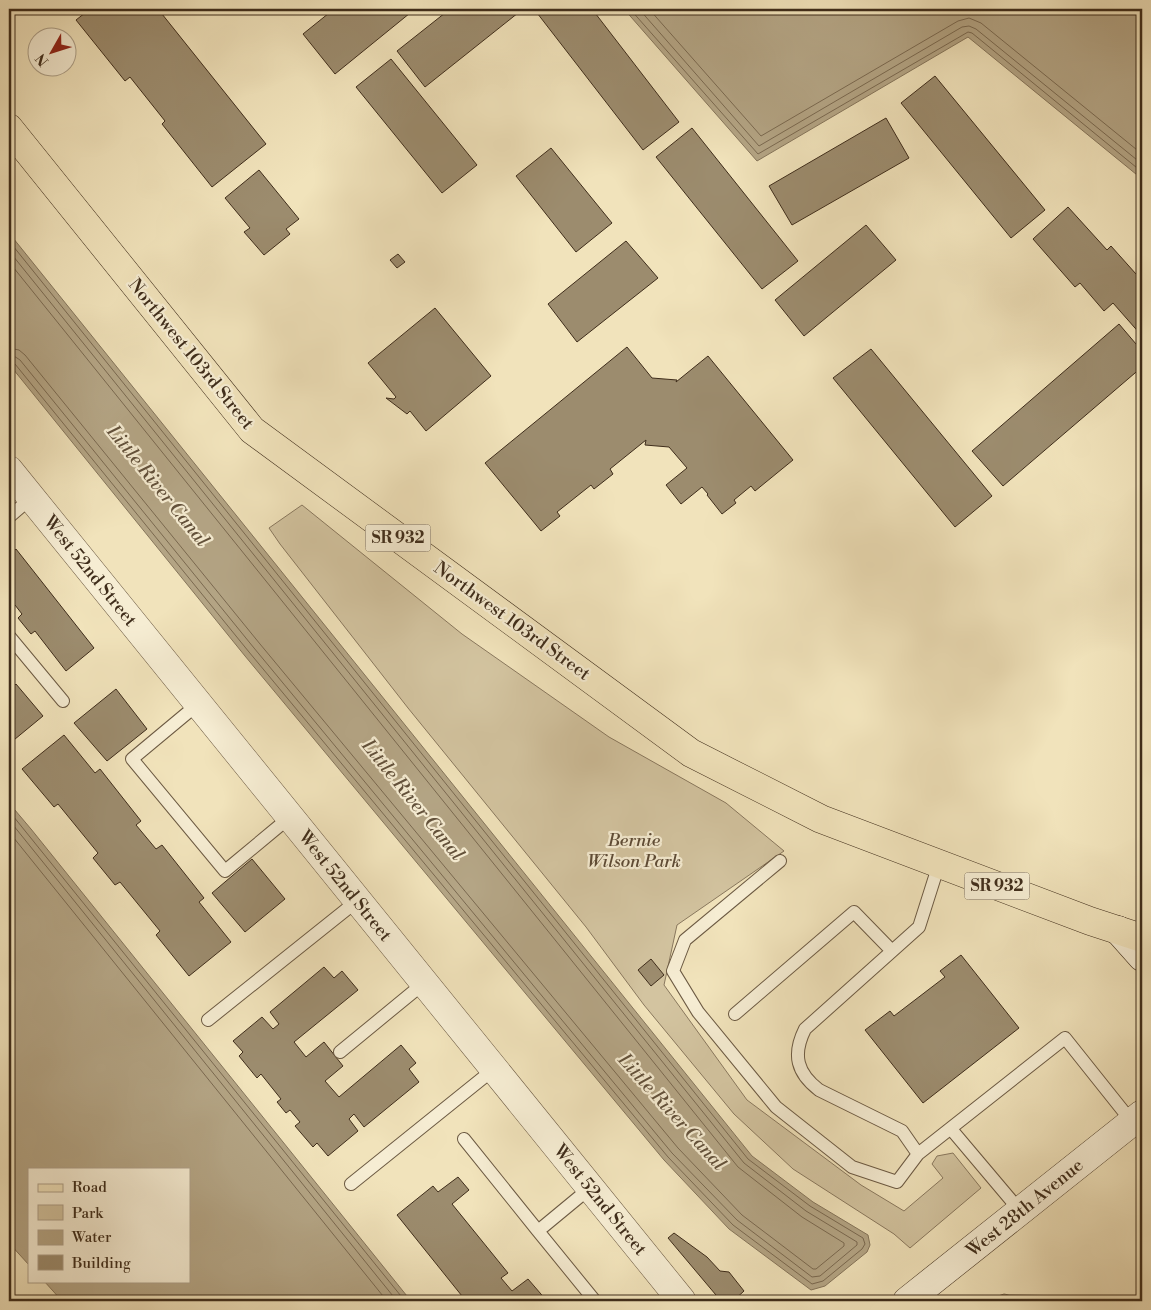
<svg xmlns="http://www.w3.org/2000/svg" width="1151" height="1310" font-family="'Libre Bodoni',serif">
<style>
.green{fill:#d3c4a0;stroke:#89785e}
.water{fill:#b4a585;stroke:#85755b}
.lines{fill:none;stroke-linecap:round;stroke-linejoin:round}
.shore{stroke:#7a6950;stroke-width:1}
.building{fill:#9c8c6e;stroke:#3f2d1b}
.service-casing{stroke:#6c5a43;stroke-width:14}
.tertiary-casing{stroke:#6c5a43;stroke-width:29}
.secondary-casing{stroke:#3f2d1b;stroke-width:29}
.primary-casing{stroke:#3f2d1b;stroke-width:29}
.service{stroke:#f6edd3;stroke-width:12}
.tertiary{stroke:#f6edd3;stroke-width:28}
.secondary{stroke:#f6edd3;stroke-width:28}
.primary{stroke:#f1e3bb;stroke-width:28}
.labels{text-anchor:middle;dominant-baseline:central;stroke-width:4.5;stroke-linejoin:round;paint-order:stroke}
.shield{fill:#f6edd3;stroke:#766752;stroke-width:1}
.shield-label{font-size:16px;font-weight:bold;fill:#3f2d1b}
.street-label{font-size:18px;fill:#3f2d1b;stroke:#f6edd3}
.park-label{font-size:18px;font-style:italic;fill:#5d4b36;stroke:#f6edd3}
.water-label{font-size:19px;font-style:italic;fill:#62513b;stroke:#f6edd3}
</style>
<rect width="100%" height="100%" fill="#f1e3bb"/>
<filter id="stains"><feTurbulence type="fractalNoise" baseFrequency=".004" numOctaves="4"/><feColorMatrix values="0 0 0 0 .2 0 0 0 0 .09 0 0 0 0 .02 0 0 0 .5 -.17"/></filter>
<radialGradient id="worn" r=".72"><stop offset=".6" stop-color="#630" stop-opacity="0"/><stop offset="1" stop-color="#630" stop-opacity=".3"/></radialGradient>
<path class="green" d="M302,505l160,129 147,103 117,66 58,48 -107,74 -13,60 83,115 114,85 43,26 39,-33 -11,-14 5,-8 16,-3 28,35 -71,60 -16,-14 -101,-65 -59,-55 -90,-109 -58,-78 -178,-219 -128,-164 -11,-16z"/>
<path class="water" d="M624,9h518v170l-174,-142 -211,124z
M9,233l743,923 61,46 55,33 2,10 -3,7 -42,34 -14,4 -82,-61 -65,-69 -419,-504 -236,-292z
M9,803l22,26 380,472h-349l-18,-20h145v-112h-160v96l-20,-22z
M1004,1294l5,1 133,2v4h-146l-1,-4z"/>
<g class="lines">
<path class="shore" d="M630,9l128,145 210,-122 4,1 170,139
M639,9l120,137 203,-119 7,-1 7,3 166,135
M649,9l112,127 197,-115 11,-3 12,5 161,131
M9,241l739,918 62,47 53,32 2,6 -3,5 -39,32 -11,3 -79,-59 -65,-68 -419,-505 -234,-288 -6,-2
M9,251l735,912 62,48 51,31v3l-37,31 -8,1 -75,-57 -65,-67 -418,-505 -234,-288 -6,-4h-5
M9,262l729,905 64,50 42,26v3l-28,23h-3l-71,-54 -64,-67 -418,-504 -235,-289 -6,-5 -10,-2
M9,811l396,490
M9,820l388,481
M9,832l378,469
M1000,1301l4,-2 75,2"/>
</g>
<path class="building" d="M90,9h68l108,135 -54,43 -50,-63 3,-3 -35,-44 -5,4 -49,-61z
M334,9h81l-80,65 -32,-40z
M450,9h73l-98,78 -28,-36z
M534,9h58l87,113 -36,28z
M391,59l86,106 -35,28 -86,-106z
M935,76l110,134 -34,28 -110,-135z
M886,118l23,40 -117,67 -23,-39z
M692,128l106,133 -36,28 -106,-132z
M551,148l61,75 -36,29 -60,-76z
M259,170l40,49 -13,10 4,5 -26,21 -20,-23 6,-4 -25,-30z
M1068,207l39,43 4,-4 25,28 6,-6v68l-29,-33 -9,8 -24,-28 -5,4 -42,-48z
M866,225l30,35 -92,76 -29,-36z
M626,241l32,37 -81,64 -29,-38z
M398,254l7,8 -8,6 -7,-8z
M435,308l56,68 -65,55 -16,-20 -3,3 -21,-16 8,1 2,-2 -28,-34z
M1119,324l23,27v16l-139,119 -31,-35z
M627,347l25,31 25,2 -1,2 32,-26 85,104 -38,31 -4,-5 -17,14 2,3 -14,11 -15,-19 1,-1 -6,-7 -21,17 -15,-19 21,-17 -18,-21 -24,-2 1,-5 -36,29 3,5 -19,15 -3,-4 -34,27 3,4 -19,15 -56,-68z
M871,349l121,147 -37,31 -122,-149z
M16,549l78,99 -28,23 -31,-40 -4,3 -13,-16 4,-4 -7,-9 -3,3 -3,-3v-50z
M9,682l4,5 3,-3 27,32 -34,28z
M116,689l31,40 -40,32 -33,-38z
M64,735l31,38 5,-4 41,52 -5,4 20,24 6,-4 42,53 -5,4 32,40 -42,34 -33,-41 4,-4 -40,-49 -5,3 -22,-27 5,-5 -40,-49 -4,3 -32,-38z
M252,859l33,40 -40,33 -33,-39z
M961,955l58,73 -96,75 -58,-73 25,-19 4,5 51,-39 -5,-6z
M651,959l13,16 -13,11 -13,-16z
M324,967l10,11 8,-7 16,19 -64,52 12,15 18,-15 19,24 -18,15 14,16 62,-52 15,18 -7,6 10,13 -55,45 -10,-13 -5,5 9,12 -30,25 -11,-13 -4,4 -18,-21 5,-4 -10,-12 -4,3 -9,-11 4,-3 -20,-25 -4,4 -18,-22 4,-4 -10,-11 29,-24 11,12 6,-5 -9,-12z
M458,1177l11,13 -17,14 56,69 -7,5 11,13 16,-12 19,22h-81l-69,-86 36,-29 5,6z
M674,1233l33,24 13,14 9,1 15,19 -11,10h-12l-53,-63z"/>
<g class="lines">
<defs>
<path id="service" d="M9,517l22,-19
M9,636l54,65
M198,704l-66,55 93,112 65,-54
M780,861l-95,79 -12,31 25,41 78,95 76,60 45,15 21,-28 -16,-23 -83,-41c-22,-17 -27,-35 -14,-61l114,-102 20,-63
M735,1014l119,-102 38,39
M208,1020l149,-119
M340,1052l84,-69
M951,1129l70,83
M464,1139l74,92 52,-43
M918,1154l147,-116 67,84
M351,1184l143,-115
M538,1231l57,70"/>
<path id="tertiary" d="M9,470l673,831"/>
<path id="secondary" d="M1118,930l24,27
M907,1301l235,-187"/>
<path id="primary" d="M9,128l243,302 439,323 130,66 269,102 52,17"/>
</defs>
<use href="#service" class="service-casing"/>
<use href="#tertiary" class="tertiary-casing"/>
<use href="#secondary" class="secondary-casing"/>
<use href="#primary" class="primary-casing"/>
<use href="#service" class="service"/>
<use href="#tertiary" class="tertiary"/>
<use href="#secondary" class="secondary"/>
<use href="#primary" class="primary"/>
</g>
<g class="labels">
<g class="shield">
<rect x="365.5" y="524.5" width="65" height="27" rx="4"/>
<rect x="964.5" y="872.5" width="65" height="27" rx="4"/>
</g>
<g class="shield-label">
<text x="398" y="538">SR 932</text>
<text x="997" y="886">SR 932</text>
</g>
<g class="street-label">
<text transform="translate(191 354) rotate(51)">Northwest 103rd Street</text>
<text transform="translate(90 571) rotate(51)">West 52nd Street</text>
<text transform="translate(512 621) rotate(36)">Northwest 103rd Street</text>
<text transform="translate(345 886) rotate(51)">West 52nd Street</text>
<text transform="translate(600 1200) rotate(51)">West 52nd Street</text>
<text transform="translate(1025 1208) rotate(-39)">West 28th Avenue</text>
</g>
<g class="park-label">
<text x="634" y="840">Bernie<tspan x="634" dy="21">Wilson Park</tspan></text>
</g>
<g class="water-label">
<text transform="translate(158 486) rotate(51)">Little River Canal</text>
<text transform="translate(413 800) rotate(51)">Little River Canal</text>
<text transform="translate(672 1112) rotate(48)">Little River Canal</text>
</g>
</g>
<rect width="1151" height="1310" fill="none" stroke="#f1e3bb" stroke-width="30"/>
<rect x="10" y="10" width="1131" height="1290" fill="none" stroke="#3f2d1b" stroke-width="2.5"/>
<rect x="15" y="15" width="1121" height="1280" fill="none" stroke="#3f2d1b"/>
<rect x="28" y="1168" width="162" height="115" fill="#f6edd3" stroke="#ada089"/>
<rect x="38" y="1184" width="25" height="8" fill="#f1e3bb" stroke="#ada089"/>
<text x="72" y="1192" font-size="15" fill="#3f2d1b">Road</text>
<rect x="38" y="1205" width="25" height="15" fill="#d3c4a0" stroke="#ada089"/>
<text x="72" y="1218" font-size="15" fill="#3f2d1b">Park</text>
<rect x="38" y="1230" width="25" height="15" fill="#b4a585" stroke="#ada089"/>
<text x="72" y="1242" font-size="15" fill="#3f2d1b">Water</text>
<rect x="38" y="1255" width="25" height="15" fill="#9c8c6e" stroke="#ada089"/>
<text x="72" y="1268" font-size="15" fill="#3f2d1b">Building</text>
<g transform="translate(52 52) rotate(231)"><circle r="24" fill="#f6edd3" stroke="#ada089"/>
<path d="M0-4L9 19L0 12L-9 19Z" fill="#8f2418"/>
<text y="-8" font-size="14" font-weight="bold" text-anchor="middle" fill="#3f2d1b">N</text>
</g>
<rect width="100%" height="100%" filter="url(#stains)"/>
<rect width="100%" height="100%" fill="url(#worn)"/>
</svg>
